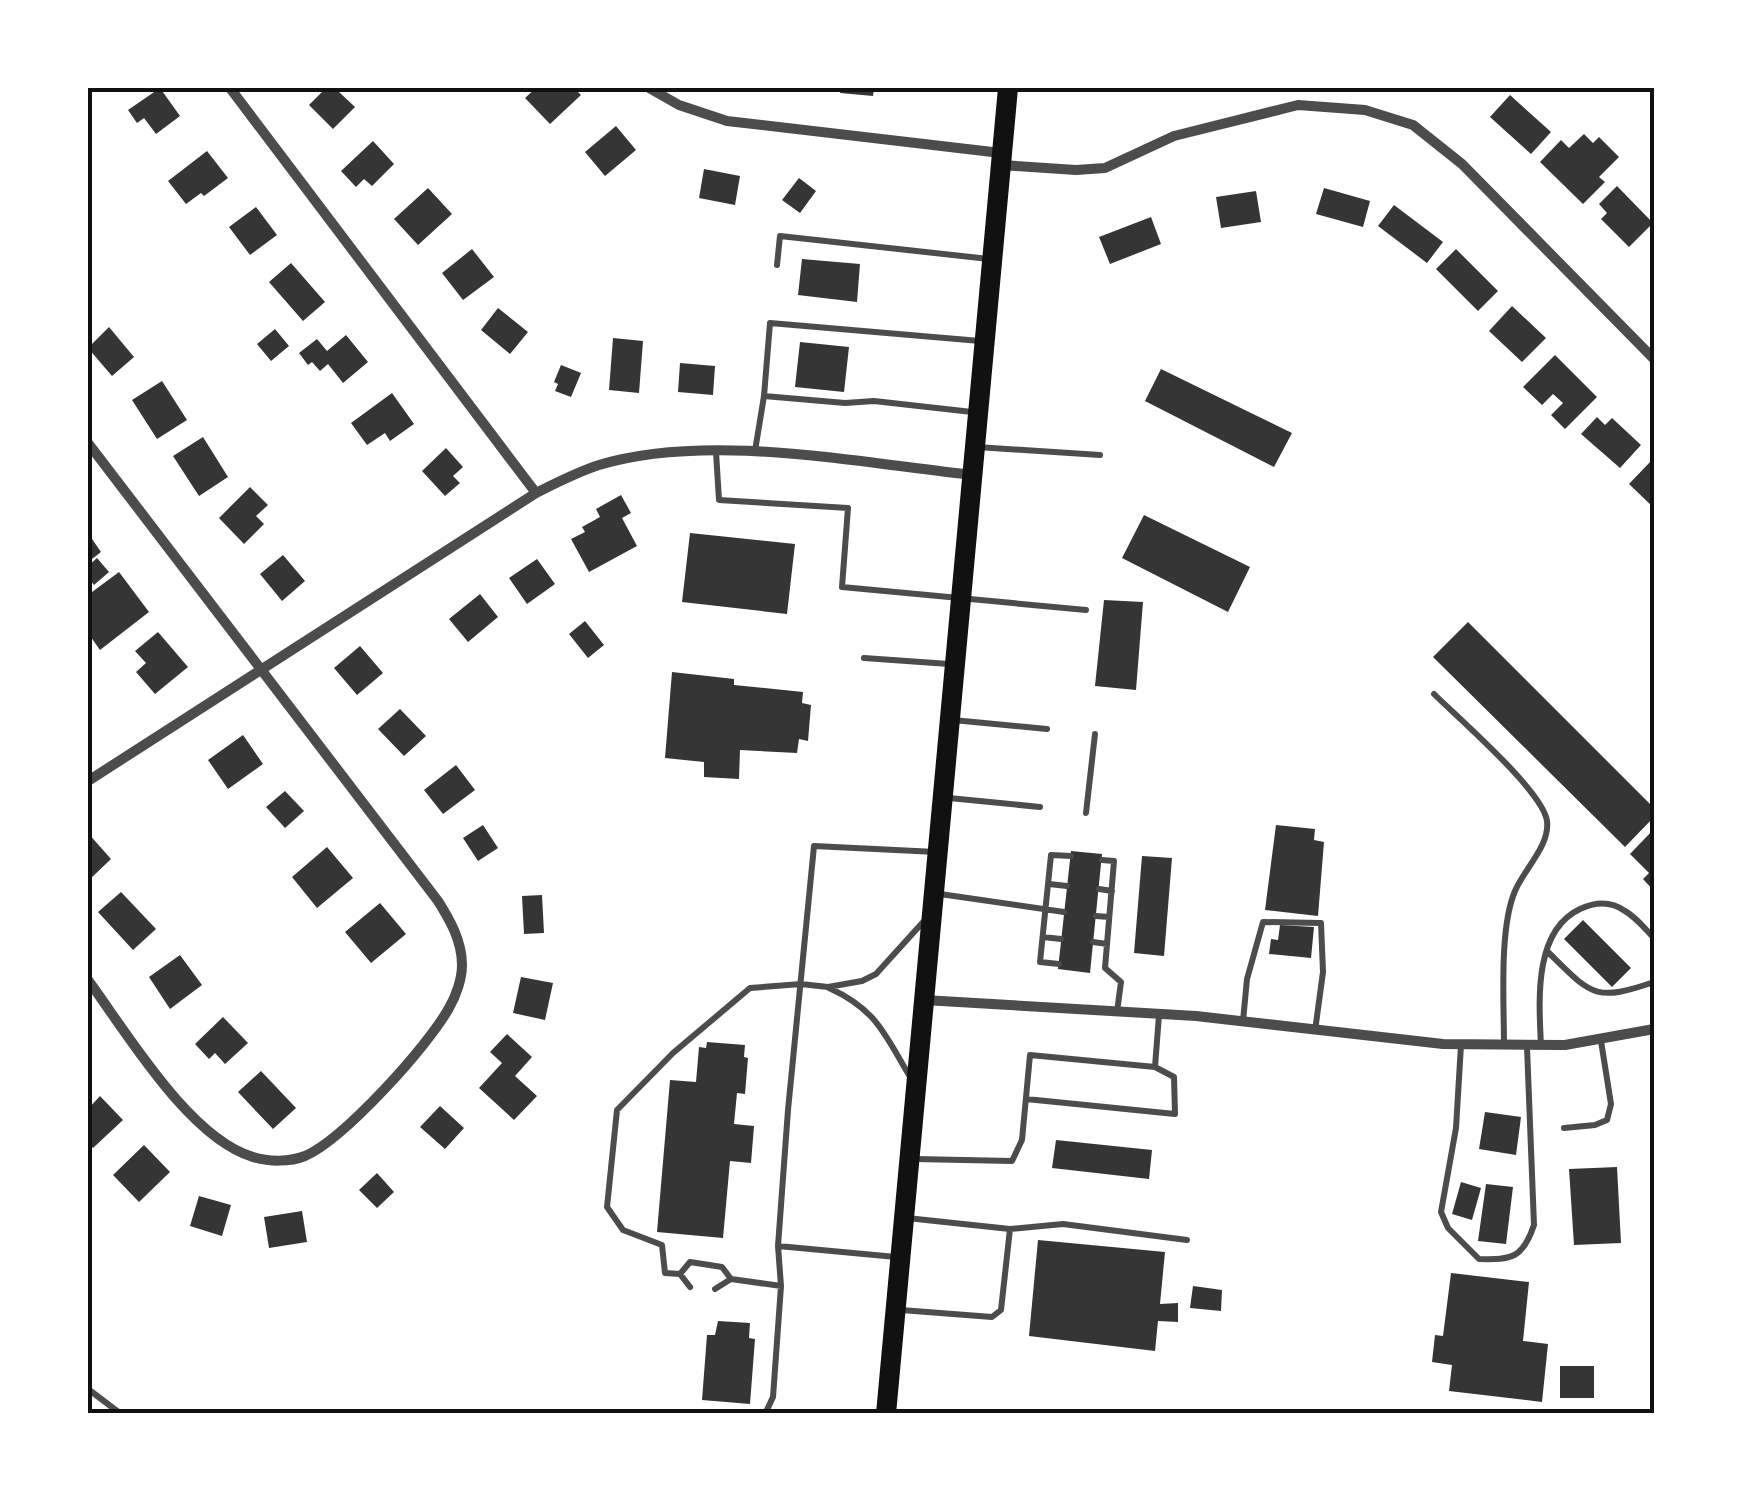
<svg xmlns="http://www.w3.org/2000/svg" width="1742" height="1501" font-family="Manrope,sans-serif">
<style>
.building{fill:#353535}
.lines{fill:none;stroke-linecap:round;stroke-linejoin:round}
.service{stroke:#4c4c4c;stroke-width:6}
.minor{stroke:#4c4c4c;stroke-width:10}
.primary{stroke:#111;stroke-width:20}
.neatline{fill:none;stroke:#111;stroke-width:4}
</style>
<rect width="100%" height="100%" fill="#fff"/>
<path class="building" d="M160,88l20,28 -24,18 -12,-16 -7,5 -9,-13z
M326,88h16l-4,3 17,16 -22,22 -24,-24z
M536,88h38l7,7 -31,29 -25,-26z
M841,88h33l-1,8 -33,-3z
M1510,95l41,37 -20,22 -41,-37z
M616,126l20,24 -31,26 -20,-24z
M1584,134l9,9 6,-6 20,20 -20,20 6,5 -22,22 -43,-42 21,-22 8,8z
M373,141l21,23 -22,22 -8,-7 -8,8 -15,-16z
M207,151l21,27 -24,18 -3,-3 -15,11 -18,-23z
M704,169l36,7 -5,29 -36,-7z
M799,178l17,13 -16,22 -18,-13z
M1617,186l36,37 -24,24 -28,-28 6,-6 -8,-9z
M428,188l24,26 -34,31 -24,-26z
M1324,188l46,13 -7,26 -47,-13z
M1256,191l5,31 -40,6 -5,-31z
M1394,205l49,37 -16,21 -49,-37z
M256,207l21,28 -27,20 -21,-28z
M1151,217l10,27 -51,20 -11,-27z
M472,249l22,28 -31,23 -21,-27z
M1456,249l42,42 -20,20 -42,-42z
M802,259l58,5 -3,38 -59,-7z
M291,263l34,39 -22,19 -34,-39z
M1512,306l34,32 -24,24 -33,-31z
M498,308l30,24 -18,22 -29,-24z
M109,327l25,30 -22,19 -24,-28z
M275,329l14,17 -18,15 -14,-17z
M346,335l22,27 -25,21 -15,-19 -8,7 -8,-9 -4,3 -9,-12 18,-14 10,12z
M613,338l30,3 -4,52 -30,-3z
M800,342l49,5 -5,45 -49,-5z
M1555,355l42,42 -32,32 -14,-14 12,-12 -10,-9 -11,11 -19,-18z
M680,363l35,3 -2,29 -35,-3z
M561,365l20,8 -10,24 -16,-6 3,-7 -4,-2z
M1161,369l131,64 -18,34 -129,-66z
M162,381l25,39 -30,19 -25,-39z
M392,393l22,31 -24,17 -5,-8 -18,12 -16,-22z
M1597,417l8,8 7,-7 29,27 -21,23 -39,-34z
M203,437l25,40 -29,19 -26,-40z
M446,448l17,19 -10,9 7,7 -15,13 -23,-25z
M1650,462l4,4v42l-25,-24z
M250,487l18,18 -12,11 8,8 -20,20 -25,-26z
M621,495l10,18 -9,5 15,28 -48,26 -18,-33 14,-7 -3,-5 18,-10 -4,-8z
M1144,515l106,52 -22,45 -106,-54z
M88,533l13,19 -13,10z
M690,533l105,11 -8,70 -105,-12z
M283,555l22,26 -23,20 -22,-27z
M97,558l12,14 -15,13 -6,-8v-11z
M537,559l18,25 -28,20 -18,-26z
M119,572l30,40 -49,38 -12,-17v-38z
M480,594l18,23 -30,25 -19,-23z
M1104,600l39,2 -7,88 -41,-4z
M585,621l19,24 -16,13 -19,-24z
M1468,622l186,186v9l-29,30 -192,-190z
M158,632l30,35 -33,27 -19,-22 10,-9 -11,-12z
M360,646l23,27 -26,22 -23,-27z
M672,672l62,7v6l69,7 -1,11 9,2 -3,36 -9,-2 -2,14 -57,-3 -1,29 -35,-2v-15l-39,-4z
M400,709l26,27 -22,20 -26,-27z
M243,735l20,29 -35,25 -20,-29z
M456,765l19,25 -32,24 -19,-24z
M285,791l19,20 -19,17 -19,-21z
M483,825l15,23 -20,13 -15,-23z
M1276,825l39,4 -1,11 10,2 -6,74 -53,-6z
M1654,829v62l-11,-12 6,-6 -19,-19z
M88,833l23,26 -23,22z
M327,847l26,31 -36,30 -25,-31z
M1071,851l31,3 -12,119 -32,-4z
M1142,856l30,2 -8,98 -30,-3z
M121,892l35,37 -23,21 -35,-38z
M542,895l2,38 -20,1 -2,-38z
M380,903l26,31 -35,29 -26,-31z
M1583,920l48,48 -19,19 -48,-48z
M1280,925l34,2 -3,31 -42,-4 2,-15 7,1z
M180,955l22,30 -32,24 -21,-32z
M521,977l32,6 -8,37 -32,-7z
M223,1017l25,26 -23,21 -10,-11 -6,6 -14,-15z
M507,1034l25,23 -17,19 22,20 -23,24 -35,-32 23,-25 -12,-11z
M707,1042l38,3 -1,12 4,1 -3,36 -8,-1 -3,31 20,2 -3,37 -21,-2 -7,77 -66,-6 13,-152 26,2 3,-35 7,1z
M261,1071l35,37 -23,21 -35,-37z
M100,1096l23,24 -30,28 -5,-5v-34z
M440,1106l24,22 -19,21 -25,-22z
M1485,1112l36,5 -5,38 -37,-6z
M1056,1140l96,10 -3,29 -97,-11z
M144,1145l26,27 -31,30 -26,-27z
M1617,1167l4,76 -47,2 -5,-76z
M377,1173l17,19 -17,16 -18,-18z
M1461,1182l20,6 -9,32 -20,-6z
M1486,1184l27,3 -7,57 -28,-3z
M199,1196l32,9 -9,31 -32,-10z
M302,1211l5,31 -38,6 -5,-31z
M1038,1240l127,12 -5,52 18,-1v19l-20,-1 -3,30 -126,-15z
M1451,1273l78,9 -6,59 25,3 -6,58 -93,-11 3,-26 -20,-3 3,-27 8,1z
M1193,1286l29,4 -1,21 -31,-3z
M718,1321l32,2 -1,15 6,1 -5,65 -48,-4 5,-65h8z
M1560,1366h34v32h-34z"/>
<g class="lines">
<path class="service" d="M777,265l3,-29 209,23
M764,396l81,7 29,-2 98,11
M977,447l123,8
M755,451l9,-55 6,-73 210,18
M716,452l3,48 129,8 -6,79 244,23
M864,658l85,6
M1434,694c24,24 109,97 113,127 3,25 -23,48 -32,70 -16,37 -11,112 -11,154
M953,720l94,9
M949,798l91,9
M1086,813l9,-79
M1102,860l12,1 -9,107 16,14 -4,30
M1049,884l18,2
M1099,889l13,2
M940,894l124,18
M1096,916l13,1
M1043,937l18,2
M1093,942l14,2
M1547,951c44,43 46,52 107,31
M1059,964l-19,-2 11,-107 20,1
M829,988c49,22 56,48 83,92
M1243,1021l4,-42 16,-57 58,1 2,49 -8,59
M1461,1045l-5,83 -15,84 7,16 31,31c33,1 44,-1 55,-34l-7,-178
M1541,1046c-2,-44 -8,-115 39,-137 15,-7 31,-8 45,2 11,6 20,18 29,27
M1026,1099l149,15 -1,-37 -19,-10
M1564,1128l31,-3 12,-5 4,-16 -10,-63
M915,1159l97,2 10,-21 8,-85 125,12 4,-52
M1010,1229l53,-5 124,16
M778,1246l118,11
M680,1274l10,-12 32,5 9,12
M690,1287l-10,-13 -15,-1 -3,-28 -39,-15 -16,-23 10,-97 56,-57 77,-65 51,-4 27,3 34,-6 14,-7 48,-53
M715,1289l16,-10 50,7
M901,1310l91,7 9,-7 9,-81 -103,-11
M88,1389l33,25
M650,1412l14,2
M765,1414l8,-17 8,-111 -3,-40 10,-136 26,-264 122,6"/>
<path class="minor" d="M230,88l306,405
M649,88l30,17 48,16 274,32
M1001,165l75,5 29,-2 69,-32 124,-31 67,5 48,15 49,39 192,195
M88,443l350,458c12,19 24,40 24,64 0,14 -6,31 -13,43 -21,38 -105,131 -144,148 -15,6 -36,6 -52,1 -64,-19 -126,-124 -165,-177
M88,781l448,-288c20,-10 41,-21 63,-28 110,-33 261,-2 374,10
M924,1000l272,16 247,28 122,1 89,-16"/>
<path class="primary" d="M886,1414l122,-1326"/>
</g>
<rect width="1742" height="1501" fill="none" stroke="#ffffff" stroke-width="180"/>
<rect x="90" y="90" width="1562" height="1321" class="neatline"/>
</svg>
